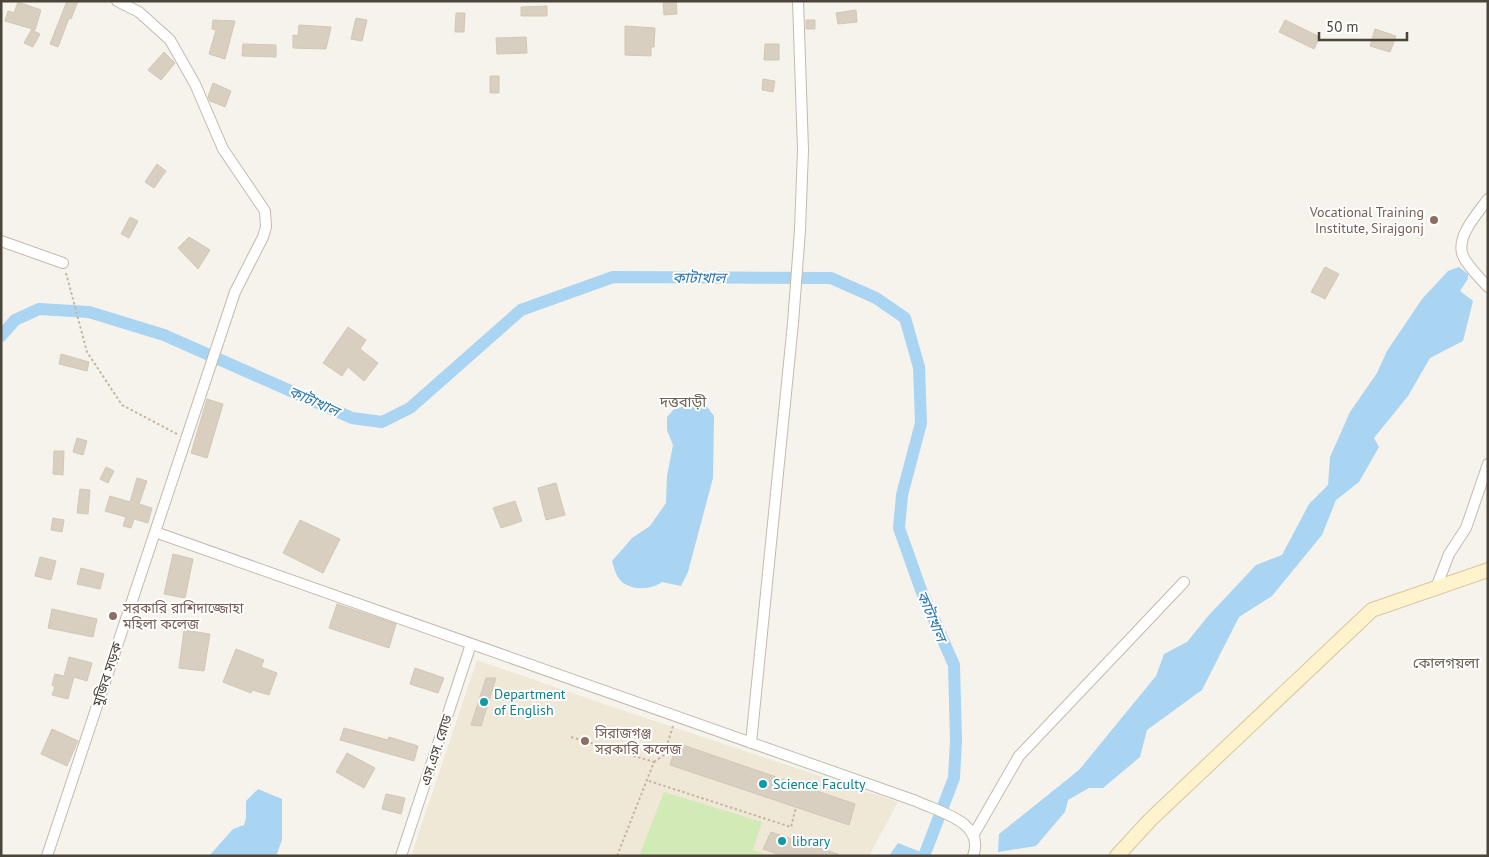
<svg xmlns="http://www.w3.org/2000/svg" width="1489" height="857" font-family="'PT Sans','Noto Sans Bengali',sans-serif">
<style>
.education{fill:#efe8d6}
.green{fill:#d2eab5}
.water{fill:#a9d4f2}
.lines{fill:none;stroke-linecap:round;stroke-linejoin:round}
.canal{stroke:#a9d4f2;stroke-width:12}
.building{fill:#d8cfc1;stroke:#d3c7b4}
.street-casing{stroke:#c2bbae;stroke-width:12}
.secondary-casing{stroke:#d6c79b;stroke-width:16}
.path{stroke:#c4b79f;stroke-width:2;stroke-dasharray:2.5 2.5;stroke-linecap:butt}
.street{stroke:#fff;stroke-width:10}
.secondary{stroke:#fff3cd;stroke-width:14}
.education-dot{fill:#8d6e63;stroke:#fff;stroke-width:2}
.culture-dot{fill:#0f9aa8;stroke:#fff;stroke-width:2}
.labels{text-anchor:middle;dominant-baseline:central;stroke-width:4;stroke-linejoin:round;paint-order:stroke}
.education-label{font-size:14px;fill:#785e54;stroke:#fff;text-anchor:start}
.street-label{font-size:14px;fill:#4b4439;stroke:#fff}
.culture-label{font-size:14px;fill:#0d838f;stroke:#fff;text-anchor:start}
.water-label{font-size:15px;font-style:italic;fill:#2e7ab2;stroke:#fff}
.neighbourhood-label{font-size:15px;fill:#6e6250;stroke:#fff}
</style>
<rect width="100%" height="100%" fill="#f6f3ec"/>
<path class="education" d="M477,660l127,44 294,98 -29,54h-458z"/>
<path class="green" d="M664,792l98,30 -9,28 16,6h-130z"/>
<path class="water" d="M1459,267l9,7v5l-8,12 13,10 -10,40 -33,17 -22,38 -34,42 5,9 -20,35 -23,18 -14,35 -50,61 -33,21 -37,73 -55,40 -7,27 -37,31h-14l-21,12 -3,12 -29,34 -38,6 1,-18 80,-64 77,-94 8,-22 23,-12 22,-27 47,-50 26,-10 27,-51 19,-19 2,-28 20,-45 27,-39 10,-22 35,-52 26,-28z
M690,405h16l8,11 -1,62 -25,94 -7,14 -19,-4c-11,8 -32,9 -42,-2 -5,-6 -6,-13 -8,-19l20,-23 18,-12 16,-23 1,-27 6,-31 -6,-15v-13l7,-8z
M258,789l24,10v41l-6,16h-67l24,-27 11,-4 2,-7v-17z
M898,843l33,13h-42z"/>
<g class="lines">
<path class="canal" d="M1,336l14,-16 24,-11 50,3 75,23 188,83 30,4 28,-14 111,-98 92,-33 218,1 45,20 29,20 14,49 2,56 -19,72 -3,33 22,62 33,75 2,75 -2,38 -30,78"/>
</g>
<path class="building" d="M67,1h11l-7,18 -2,-1 -11,29 -8,-3z
M663,1h13l1,13 -13,1z
M18,2l23,8 -6,20h-3l8,4 -7,13 -9,-4 8,-14 -27,-8 3,-10 6,2z
M547,6v10h-26v-9z
M856,10l1,12 -19,2 -2,-11z
M456,13h9l-1,19h-9z
M356,18l11,2 -5,21 -11,-2z
M213,20l22,1 -10,38 -16,-5 7,-24 -4,-1z
M806,20h9v9h-9z
M1285,20l35,17 -6,12 -35,-17z
M299,25l32,2 -5,22 -33,-1v-13l5,1z
M625,26l30,2 -1,19h-3v9l-26,-1z
M1375,29l21,7 -6,16 -20,-6z
M526,37l1,16 -30,1 -1,-16z
M243,44l33,1v12l-34,-1z
M765,44h14v16h-15z
M164,52l11,11 -14,17 -13,-10z
M490,76h9v17h-9z
M763,79l12,2 -2,11 -11,-2z
M213,83l18,8 -6,16 -15,-6 -2,-4z
M157,164l9,7 -12,17 -9,-6z
M130,217l8,4 -9,17 -8,-4z
M189,237l21,13 -12,19 -20,-21z
M1325,267l14,7 -14,25 -14,-7z
M348,327l18,13 -6,9 18,14 -14,18 -16,-14 -6,9 -19,-13z
M61,354l28,8 -2,9 -28,-7z
M207,399l16,5 -16,54 -16,-5z
M77,438l10,3 -4,14 -10,-3z
M54,451h10l-1,24 -10,-1z
M106,467l8,4 -6,12 -8,-4z
M137,478l10,3 -8,23 13,4 -4,15 -14,-4 -3,9 -8,-2 3,-9 -21,-6 5,-15 20,6z
M556,483l9,32 -19,5 -8,-32z
M80,489l10,1 -2,24 -11,-1z
M515,501l7,20 -21,7 -8,-20z
M53,518l11,2 -2,12 -11,-2z
M300,520l40,19 -17,34 -40,-20z
M173,554l20,5 -8,39 -21,-4z
M40,557l16,4 -5,19 -16,-4z
M81,568l23,6 -4,15 -23,-5z
M337,604l59,20 -7,24 -60,-20z
M52,609l45,10 -4,18 -45,-9z
M184,630l26,4 -6,37 -25,-3z
M236,649l28,11 -3,7 16,6 -8,22 -17,-5 -1,3 -28,-11z
M69,657l23,6 -5,18 -13,-4 -6,22 -16,-4 3,-8 -3,-2 3,-11 9,2z
M415,668l29,10 -6,15 -28,-9z
M486,678h10l-15,48 -10,-1z
M344,728l44,12 1,-3 29,9 -4,15 -74,-21z
M52,729l26,12 -11,25 -26,-12z
M677,743l178,61 -6,21 -179,-60z
M347,753l28,15 -11,20 -28,-16z
M386,794l19,4 -4,16 -19,-5z
M771,832l67,22v2h-55l-20,-7z"/>
<g class="lines">
<defs>
<path id="street" d="M1488,199c-10,14 -33,38 -25,57 5,11 17,22 25,31
M1,241l62,22
M155,532l761,269c23,11 70,21 57,55
M1436,588l13,-34 17,-26 22,-64
M751,743l42,-420 7,-93 3,-80 -5,-149
M974,834l45,-78 165,-174
M47,856l188,-564 28,-55 3,-10 -1,-16 -42,-62 -28,-65 -25,-44 -31,-28 -22,-11
M401,856l70,-212"/>
<path id="secondary" d="M1117,856l33,-36 222,-210 116,-40"/>
</defs>
<use href="#street" class="street-casing"/>
<use href="#secondary" class="secondary-casing"/>
<path class="path" d="M66,273l21,79 35,53 55,29
M571,737l83,25 -37,94
M654,762l10,-7 9,-29
M649,781l142,46 5,-20"/>
<use href="#street" class="street"/>
<use href="#secondary" class="secondary"/>
</g>
<g class="education-dot">
<circle cx="1434" cy="220" r="5"/>
<circle cx="113" cy="616" r="5"/>
<circle cx="585" cy="741" r="5"/>
</g>
<g class="culture-dot">
<circle cx="484" cy="702" r="5"/>
<circle cx="763" cy="784" r="5"/>
<circle cx="782" cy="841" r="5"/>
</g>
<g class="labels">
<g class="education-label">
<text x="1424" y="212" text-anchor="end">Vocational Training<tspan x="1424" dy="16">Institute, Sirajgonj</tspan></text>
<text x="123" y="608">সরকারি রাশিদাজ্জোহা<tspan x="123" dy="16">মহিলা কলেজ</tspan></text>
<text x="595" y="733">সিরাজগঞ্জ<tspan x="595" dy="16">সরকারি কলেজ</tspan></text>
</g>
<g class="street-label">
<text transform="translate(107 674) rotate(-72)">মুজিব সড়ক</text>
<text transform="translate(436 750) rotate(-72)">এস.এস. রোড</text>
</g>
<g class="culture-label">
<text x="494" y="694">Department<tspan x="494" dy="16">of English</tspan></text>
<text x="773" y="784">Science Faculty</text>
<text x="792" y="841">library</text>
</g>
<g class="water-label">
<text x="699" y="277">কাটাখাল</text>
<text transform="translate(314 401) rotate(24)">কাটাখাল</text>
<text transform="translate(932 616) rotate(67)">কাটাখাল</text>
</g>
<g class="neighbourhood-label">
<text x="683" y="401">দত্তবাড়ী</text>
<text x="1446" y="662">কোলগয়লা</text>
</g>
</g>
<rect width="1489" height="857" fill="none" stroke="#4b4439" stroke-width="5"/>
<path d="M1319 32v8h88v-8" fill="none" stroke="#4b4439" stroke-width="2.5"/>
<text x="1326" y="32" font-size="15" fill="#4b4439" stroke="#ffffff" stroke-width="4" paint-order="stroke">50 m</text>
</svg>
